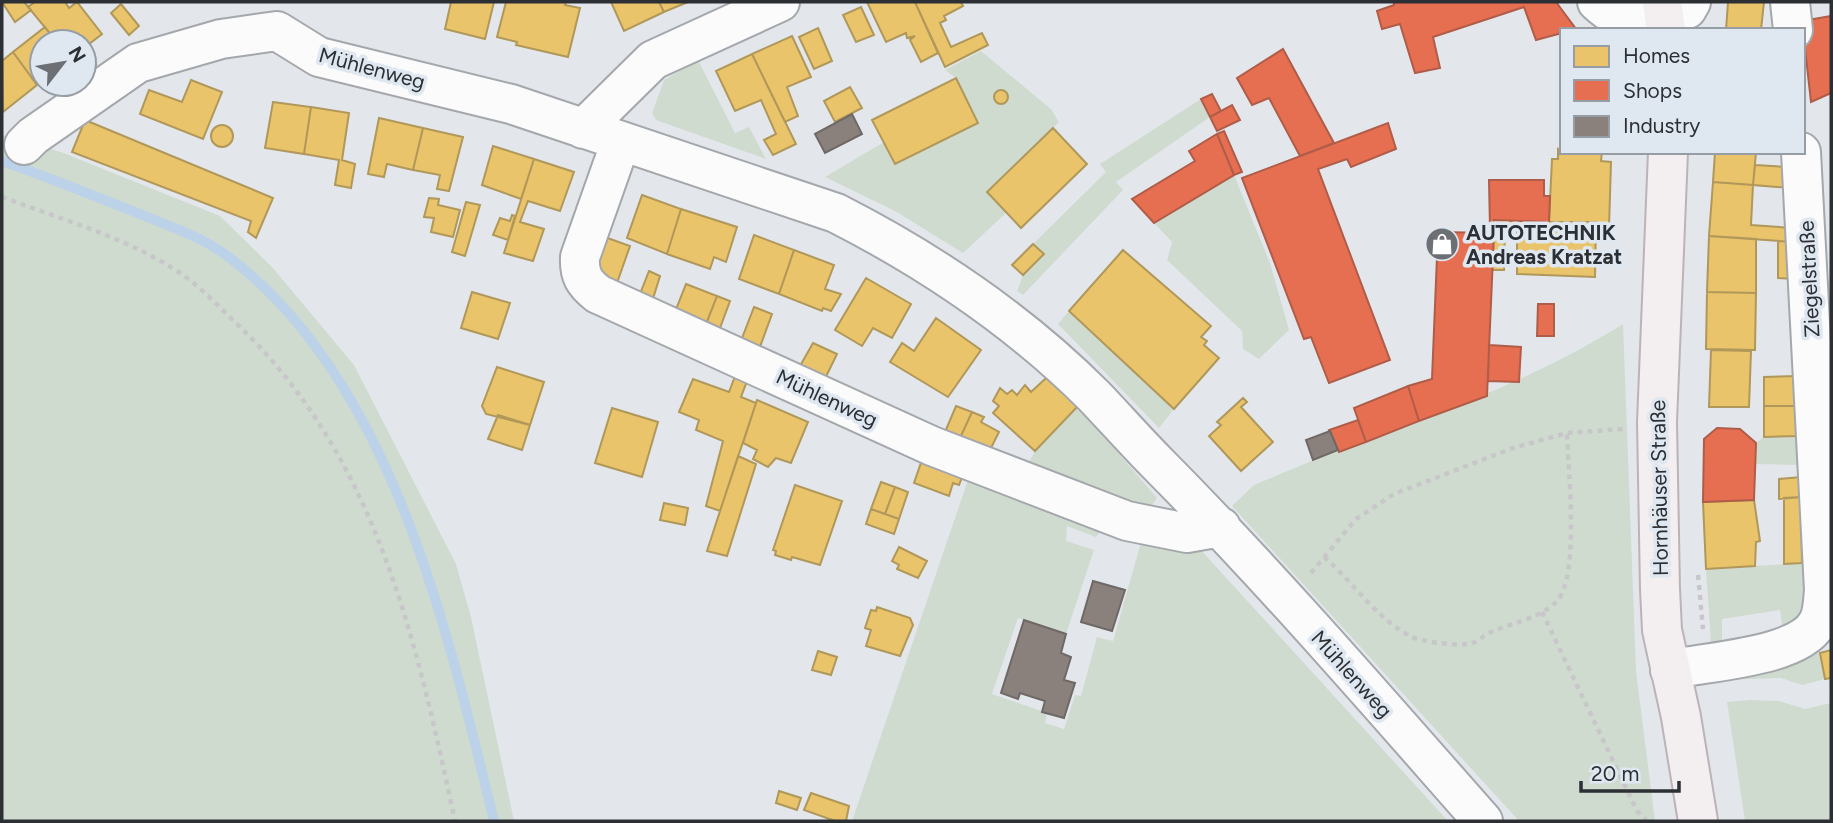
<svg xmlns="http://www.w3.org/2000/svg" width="1833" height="823" font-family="Figtree,sans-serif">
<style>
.green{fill:#d0dbcf}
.homes{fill:#e9c46a;stroke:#b0975a;stroke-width:2}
.shops{fill:#e76f51;stroke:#af5c48;stroke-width:2}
.industry{fill:#8a817c;stroke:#6e6866;stroke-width:2}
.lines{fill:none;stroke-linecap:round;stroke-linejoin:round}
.stream{stroke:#bcd2e8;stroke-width:10}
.minor-casing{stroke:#a4a7ab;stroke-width:42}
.major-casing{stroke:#bcb3b7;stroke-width:42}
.path{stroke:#c7c7c9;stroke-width:4.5;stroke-dasharray:5 5;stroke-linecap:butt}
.minor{stroke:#fbfbfc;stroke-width:38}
.major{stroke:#f3eeef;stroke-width:38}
.labels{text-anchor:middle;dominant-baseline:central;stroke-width:7;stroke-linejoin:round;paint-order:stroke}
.street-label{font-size:21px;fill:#2c2f33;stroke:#dfe7f0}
.poi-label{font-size:21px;font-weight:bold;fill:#2c2f33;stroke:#dfe7f0;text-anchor:start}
</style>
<rect width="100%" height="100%" fill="#e3e7ec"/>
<path class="green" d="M981,51l70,58 8,13 -72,70 19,21 -43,40 -68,-42 -70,-34 59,-35 11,22 83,-41 -22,-45 -11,-8z
M698,60l37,73 14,-6 17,32 -110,-39 -4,-7 12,-33z
M1201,99l9,18 -94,65 7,8 -100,105 -6,-4 6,-16 21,-21 -11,-10 73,-72 -6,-8z
M2,135l59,17 159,64 52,51 82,98 102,199 15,53 43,204h-512z
M1234,175l36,88 19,67 -30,29 -16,-10 -1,-18 -75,-71 5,-18 -18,-19z
M1069,311l105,98 -15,19 -101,-104z
M1623,324l13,347 19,150h-136l-287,-315 22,-21 84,-35 1,2c98,-38 194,-72 284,-128z
M1078,406l79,92 -12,17 -120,-45 10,-19z
M1798,436l8,20 -8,9 -43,-1 1,-21 8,-6z
M971,471l136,52 -11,14 -29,-11 -1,15 28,9 -28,84 -48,-16 -26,76 55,19 -2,10 19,6 11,-34 6,1 16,-59 16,4 29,-102 57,9 249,273h-596z
M1801,497l11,117 -29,17 -3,-21 -58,9v22l-11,2 -5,-74 96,-6z
M1820,653l5,26 -23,6 -21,-7 -57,2v-9z
M1750,700l29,1 26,8 26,-6v118h-86l-18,-119z"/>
<path class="homes" d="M2,2h22l7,8 -16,12z
M35,2h30l4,6 8,-6 25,32 -18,14v-6h-27l-29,-35z
M451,2h43l-9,37 -40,-10z
M506,2h60l-1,3 15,3 -12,49 -52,-12 1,-3 -20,-5z
M611,2h48l5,10 -40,19z
M659,2h29l-24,10z
M867,2h48l23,51 -17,9 -11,-22 5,-4 -8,2 -1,-5 -20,9z
M915,2h46l2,4 -19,10 2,4 -6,3 11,24 31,-14 6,12 -43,22z
M1728,2h36l-3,28h-35z
M121,4l18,22 -10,9 -18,-22z
M861,7l13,28 -18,7 -13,-27z
M45,27l12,15h-15v39l-5,4 -24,-33z
M818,28l14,33 -18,8 -15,-32z
M792,36l19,41 -24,10 11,29 -13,6 -33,-68z
M13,52l24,33 -34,27 -1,-51z
M752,54l44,90 -23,11 -9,-15 12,-6 -15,-34 -26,11 -19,-40z
M956,78l22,45 -83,41 -23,-44z
M191,80l31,12 -19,47 -63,-25 9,-24 33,12z
M850,87l12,21 -27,14 -11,-21z
M994 97a7 7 0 1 1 14 0a7 7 0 1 1-14 0Z
M273,102l38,5 -7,47 -39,-6z
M311,107l38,6 -7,47 13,4 -4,24 -16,-3 4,-25 -35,-6z
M379,118l44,10 -10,42 -26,-6 -3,13 -16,-3z
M85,120l188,78 -17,40 -8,-6 3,-11 -179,-69z
M211 136a11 11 0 1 1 22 0a11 11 0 1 1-22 0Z
M423,128l40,9 -14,54 -12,-2 3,-14 -27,-5z
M1053,128l34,36 -66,64 -34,-36z
M493,146l41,13 -13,40 -39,-14z
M1558,149l4,3h40l-1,9 10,1 -2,66h-13v-6h-47l3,-63h6z
M1715,152h41l-3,33 -40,-3z
M534,159l40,13 -14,39 -32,-10 -8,21 24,7 -11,32 -29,-8z
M1755,165l33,2 2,21 -37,-3z
M1713,182l40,3 -2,40 41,3 1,14 -84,-6z
M642,195l39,14 -14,45 -40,-16z
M429,198l10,1 -1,6 22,5 -7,27 -22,-5 3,-14 -10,-1z
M466,202l14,3 -15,51 -13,-4z
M681,209l56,18 -11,35 -12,-5 -4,12 -43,-15z
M512,215l3,1 -7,24 -15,-5 7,-17 10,3z
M1494,220l102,2 -1,55 -78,-3v-46h-12l-1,42h-12z
M754,235l40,15 -15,44 -40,-15z
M602,236l28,10 -13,37 -27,-11z
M1709,236l47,3v54l-49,-1z
M1778,241l15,1v37l-15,-1z
M1033,244l11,10 -21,21 -11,-10z
M794,250l40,15 -9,24 16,5 -10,17 -8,-3 -1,3 -43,-17z
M1123,250l88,76 -10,11 6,4 -3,4 15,13 -45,51 -105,-98z
M649,271l11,5 -9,29 -13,-6z
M866,278l45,26 -19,34 -19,-10 -11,18 -27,-16z
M686,284l31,12 -13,33 -31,-12z
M472,292l38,11 -12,36 -37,-11z
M1707,292l49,1 -1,57 -49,-1z
M717,296l13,5 -10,27 -13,-6z
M754,307l18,7 -15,41 -18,-9z
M936,318l45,32 -33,47 -58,-35 12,-19 12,8z
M813,343l24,11 -15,31 -26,-12z
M1711,350l40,1 -2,56h-40z
M497,367l47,15 -14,43 -44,-11 -4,-8z
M737,371l12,5 -8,21 15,6 -36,108 -14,-5 17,-65 -27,-11 3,-10 -20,-8 14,-33 36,13z
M1797,376v30h-33v-29z
M1046,378l32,28 -43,45 -42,-38 6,-7 -6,-5 7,-13 7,6 5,-4 5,5 8,-10 6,7z
M1243,398l4,4 -6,5 32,35 -32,29 -32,-35 12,-11 -4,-3z
M757,400l51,22 -17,41 -15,-5 -8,9 -15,-8 4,-9 -14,-7z
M956,406l16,6 -12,26 -15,-6z
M1764,406h33l2,30 -35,1z
M612,408l46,14 -16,55 -47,-14z
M972,412l12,5 -3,5 18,10 -12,24 -27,-18z
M498,415l32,10 -8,25 -34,-11z
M925,451l41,16 -7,18 -6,-2 -4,13 -35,-13z
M738,456l18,8 -29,92 -20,-5z
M1801,477v20l-22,2v-20z
M881,482l14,5 -10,27 -14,-5z
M795,485l47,16 -22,64 -28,-8 -1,3 -16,-5 1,-4 -3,-1z
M895,487l13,5 -9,27 -14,-5z
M1801,497l1,66 -18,1v-66z
M1754,500l6,41 -4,1 -1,24 -49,3 -3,-67z
M664,503l24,5 -3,17 -25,-5z
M871,509l28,10 -5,15 -28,-10z
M899,547l28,14 -9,17 -21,-9 2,-4 -7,-4z
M877,607l33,11 3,7 -13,31 -34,-10 5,-16 -6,-2 6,-18 5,1z
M1831,650v28l-6,1 -5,-26z
M818,651l19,6 -6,18 -19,-5z
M779,791l22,7 -4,12 -21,-7z
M811,793l38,13 -3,15h-11l-31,-11z"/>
<path class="shops" d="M1394,2h162l20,27 -14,1v3l-26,7 -12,-33 -91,30 7,31 -25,5 -15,-49 -18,5 -5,-18 17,-6z
M1831,16v77l-20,9 -9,-81z
M1283,49l51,94 -34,13 -31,-58 -17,7 -15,-27z
M1212,94l9,17 -11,6 -9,-18z
M1232,105l8,15 -23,11 -7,-14z
M1388,123l8,26 -45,18 -4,-8 -29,10 72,191 -61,23 -18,-46 -7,2 -62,-161z
M1224,131l18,41 -8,3 -17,-41z
M1217,134l17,41 -80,48 -22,-24 63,-38 -6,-10z
M1489,180h55v16h6l-1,26 -55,-2v8h-4z
M1438,232l56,1 -7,163 -68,25 -11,-35 24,-7z
M1538,304h16v32h-17z
M1489,345l32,2 -2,35 -31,-1z
M1408,386l11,35 -53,21 -12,-34z
M1358,420l8,22 -27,10 -10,-22z
M1717,428l23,1 16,14 -2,57 -51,2 1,-63z"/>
<path class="industry" d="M852,114l10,20 -37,19 -10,-19z
M1330,431l8,19 -25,10 -7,-20z
M1093,581l32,9 -13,41 -31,-9z
M1024,620l42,14 -5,19 10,4 -7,23 11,3 -11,35 -22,-6 3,-11 -25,-8 -2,6 -17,-6z"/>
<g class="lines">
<path class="stream" d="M2,161c46,16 92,35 138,53 31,13 63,23 90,44 163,124 218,375 264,563"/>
<defs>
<path id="minor" d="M1597,2c32,30 52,20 90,7l4,-7
M1790,2l3,28
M583,129l70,-69 127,-58
M621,141l-41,116c-1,18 4,26 18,37l334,152 195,75 60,12 34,-6
M24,145l9,-9 105,-73 83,-24 56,-8 42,26 192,47 325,109c94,48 183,108 258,183 22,23 43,47 65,69 113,114 218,236 324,356
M1670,670c36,-9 130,-12 148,-48 5,-9 5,-22 6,-32l-23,-438"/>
<path id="major" d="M1662,2l4,28
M1668,152l-11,270 3,167 2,41 19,87 17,104"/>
</defs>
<use href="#minor" class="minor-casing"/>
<use href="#major" class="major-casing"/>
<path class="path" d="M2,197c58,22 123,40 175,74 23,15 41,35 60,53 140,133 179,316 218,497
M1324,557c29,25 52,61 86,79 10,6 52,11 62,7 7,-2 12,-8 19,-11 20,-9 51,-14 66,-31 23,-25 11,-132 10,-168
M1311,573l45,-54 38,-25 119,-46 54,-15 56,-4
M1698,575l5,54
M1542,612l95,199 10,10"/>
<use href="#minor" class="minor"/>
<use href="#major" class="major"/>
</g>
<defs>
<symbol id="shop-disc" viewBox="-11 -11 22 22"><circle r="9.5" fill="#6c6f74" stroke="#dfe7f0"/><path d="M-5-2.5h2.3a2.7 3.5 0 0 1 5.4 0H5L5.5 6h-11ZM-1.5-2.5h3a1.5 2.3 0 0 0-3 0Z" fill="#fff"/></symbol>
</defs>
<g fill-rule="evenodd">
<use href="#shop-disc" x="1423" y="225" width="38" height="38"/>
</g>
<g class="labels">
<g class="street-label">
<text transform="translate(372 68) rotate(15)">Mühlenweg</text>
<text transform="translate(1809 279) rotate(-93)">Ziegelstraße</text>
<text transform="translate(827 398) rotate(25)">Mühlenweg</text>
<text transform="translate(1659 488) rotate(-91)">Hornhäuser Straße</text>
<text transform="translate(1352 674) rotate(48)">Mühlenweg</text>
</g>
<g class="poi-label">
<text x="1466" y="232">AUTOTECHNIK<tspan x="1466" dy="24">Andreas Kratzat</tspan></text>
</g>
</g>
<rect width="1833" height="823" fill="none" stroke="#2c2f33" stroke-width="7"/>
<rect x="1560" y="28" width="245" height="126" fill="#dfe7f0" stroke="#979da4" stroke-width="2"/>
<rect x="1574" y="46" width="35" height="21" fill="#e9c46a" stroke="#979da4" stroke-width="2"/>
<text x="1623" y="63" font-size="21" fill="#2c2f33">Homes</text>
<rect x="1574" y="80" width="35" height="21" fill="#e76f51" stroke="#979da4" stroke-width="2"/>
<text x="1623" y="98" font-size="21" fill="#2c2f33">Shops</text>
<rect x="1574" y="116" width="35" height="21" fill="#8a817c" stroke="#979da4" stroke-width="2"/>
<text x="1623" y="133" font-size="21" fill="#2c2f33">Industry</text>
<g transform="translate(63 63) rotate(59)"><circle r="33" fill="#dfe7f0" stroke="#979da4" stroke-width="2"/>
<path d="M0-5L12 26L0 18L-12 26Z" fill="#6c6f74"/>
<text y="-10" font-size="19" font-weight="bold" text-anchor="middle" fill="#2c2f33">N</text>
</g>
<path d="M1581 781v10h98v-10" fill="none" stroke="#2c2f33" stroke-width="3.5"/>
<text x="1591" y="781" font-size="21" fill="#2c2f33" stroke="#dfe7f0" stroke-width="5" paint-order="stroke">20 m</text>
</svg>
